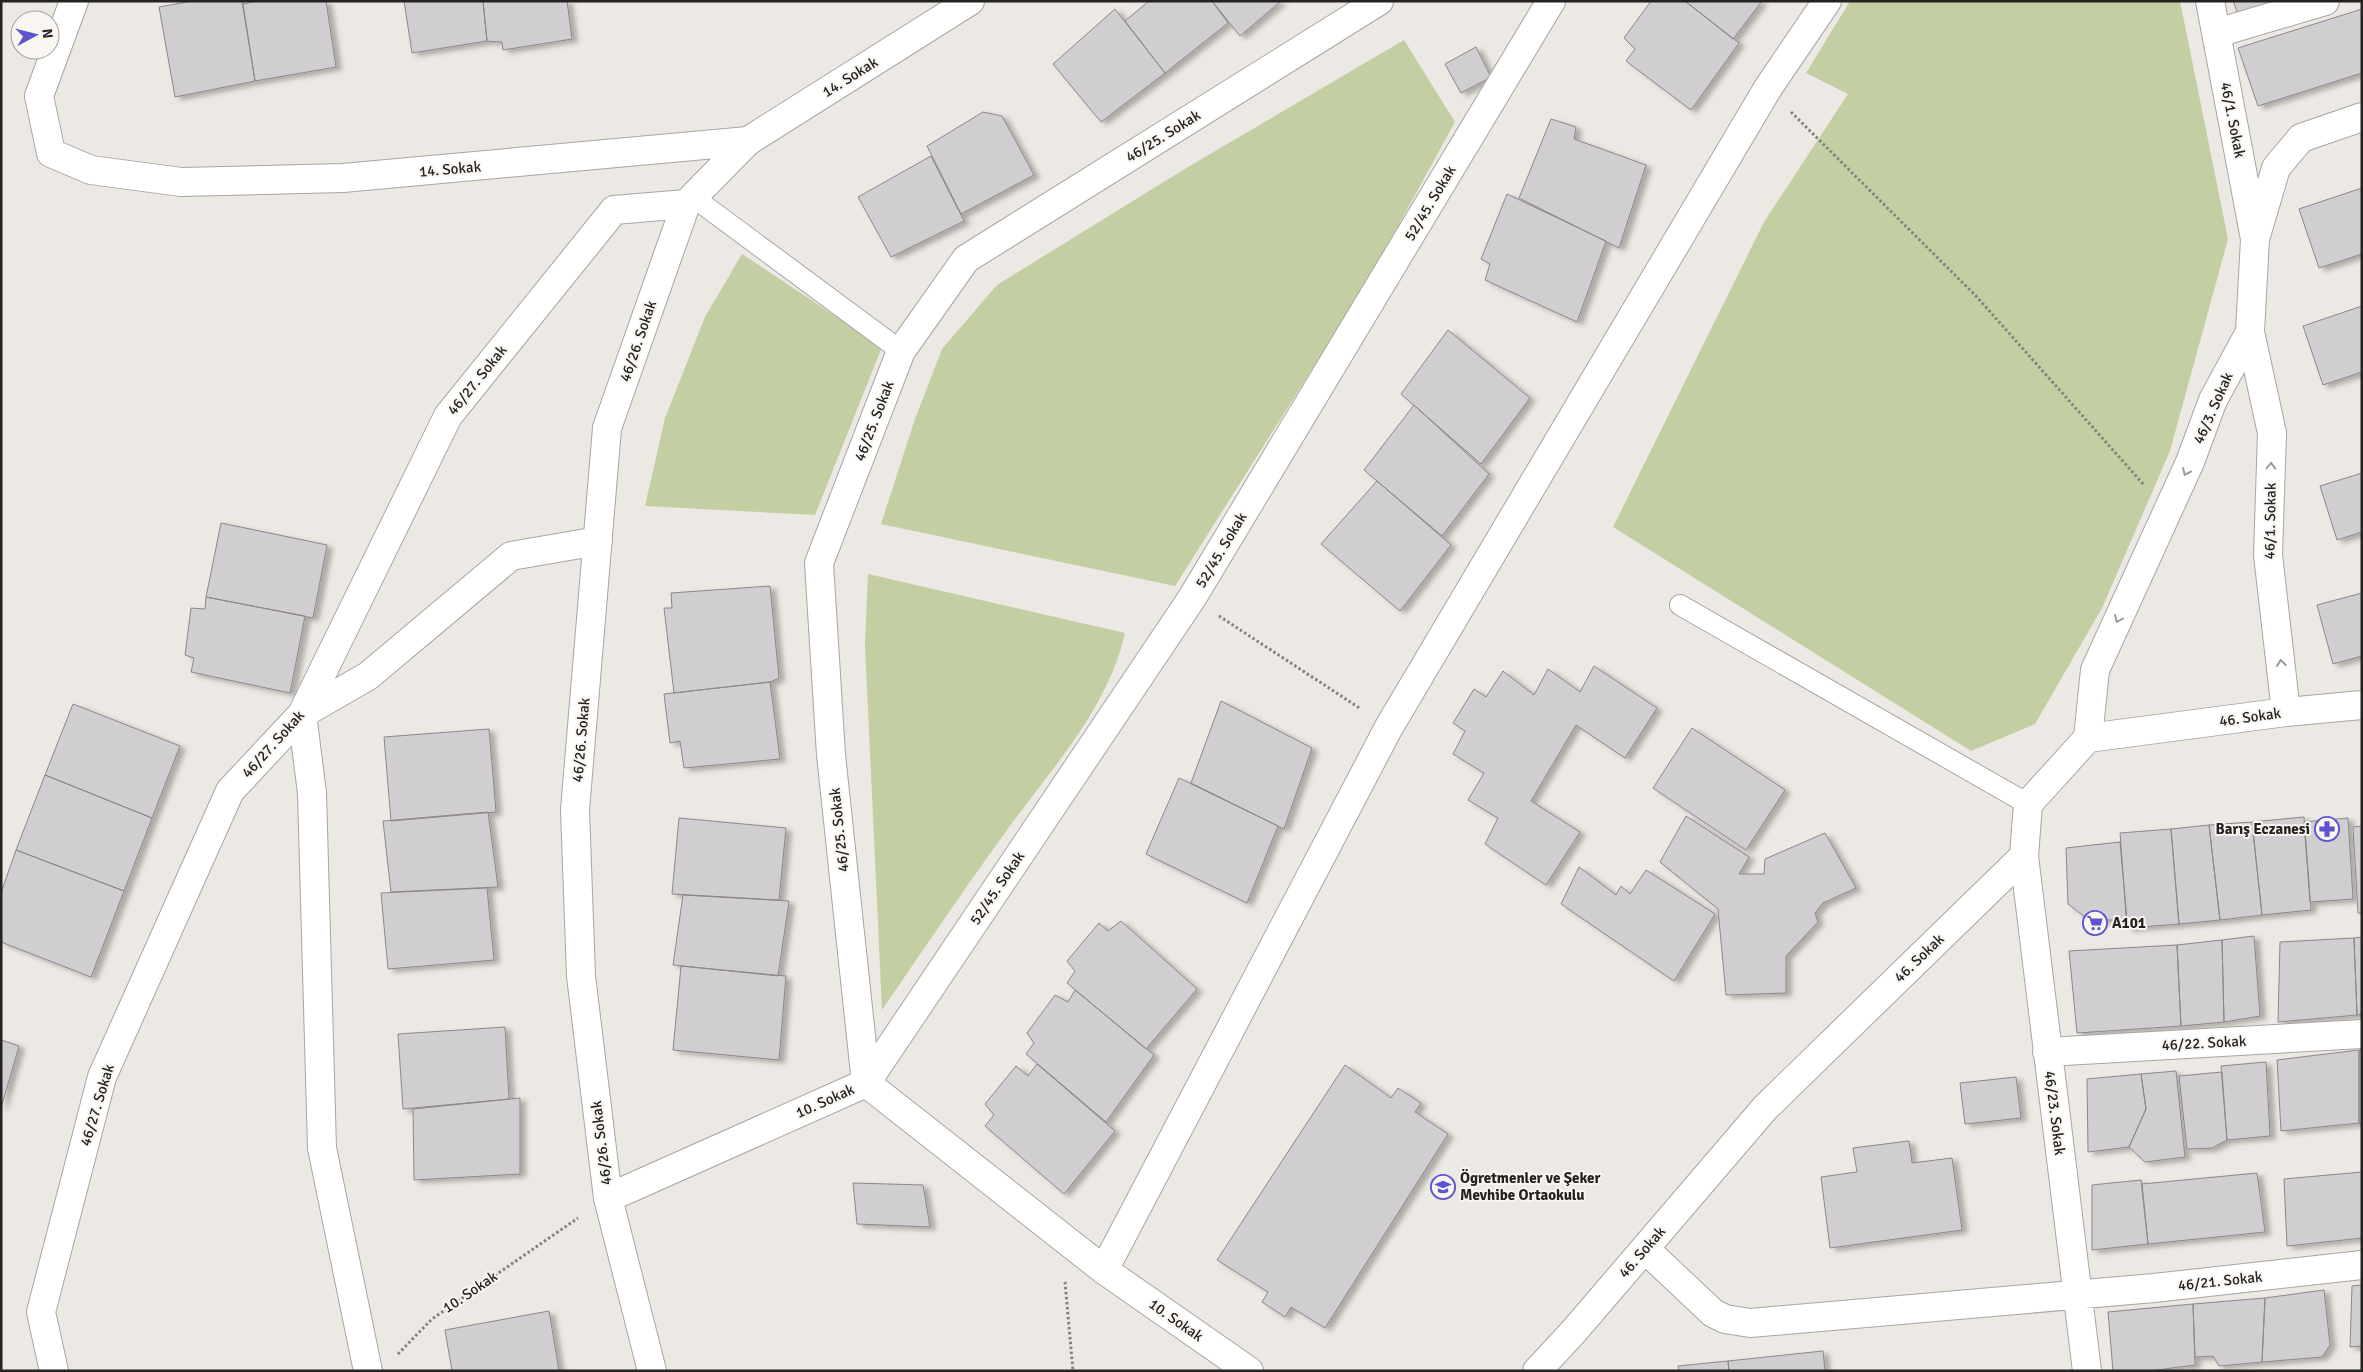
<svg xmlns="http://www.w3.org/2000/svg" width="2363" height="1372" font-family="Signika,sans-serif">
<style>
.green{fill:#c4cea3}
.building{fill:#d1ced2;stroke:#8b878b;filter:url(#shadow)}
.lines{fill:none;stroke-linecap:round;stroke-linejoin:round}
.lane-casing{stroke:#a9a5a1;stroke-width:22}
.street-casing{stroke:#a9a5a1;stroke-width:30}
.secondary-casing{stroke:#a9a5a1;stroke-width:30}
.path{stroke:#84827e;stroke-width:3;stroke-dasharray:2.5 2.5;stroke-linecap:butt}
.lane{stroke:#fff;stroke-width:20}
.street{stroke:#fff;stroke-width:28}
.secondary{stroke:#fff;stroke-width:28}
.oneway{stroke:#9c9c9b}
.labels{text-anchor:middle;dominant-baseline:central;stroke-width:4;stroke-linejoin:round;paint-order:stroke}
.street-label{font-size:15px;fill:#242321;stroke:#f9f5f1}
.poi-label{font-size:15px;font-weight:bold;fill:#242321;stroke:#f9f5f1;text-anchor:start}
</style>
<defs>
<filter id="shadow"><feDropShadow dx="5.5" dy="3" stdDeviation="2.5" flood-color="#0004"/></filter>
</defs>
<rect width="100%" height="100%" fill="#ece8e3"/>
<path class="green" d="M1850,1h330l48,238 -58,212 -68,157 -67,116 -64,27 -358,-224 151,-305 84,-128 -42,-21z
M1404,40l51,82 -86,157 -194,307 -294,-62 34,-105 27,-70 55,-64 186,-115z
M742,254l140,93 -67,168 -170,-9 20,-88 40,-101z
M868,574l257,59c-17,76 -74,136 -118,197 -43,59 -84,120 -125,180l-17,-365z"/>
<path class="building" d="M192,1h50l13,80 -80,16 -16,-90z
M257,1h69l10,66 -81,14 -12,-77z
M404,1h79l4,40 -75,12z
M483,1h84l5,38 -69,11 -1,-8 -15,-1z
M1149,1h63l16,22 -63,50 -40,-52z
M1212,1h69l-41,35z
M1651,1h34l54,42 -48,67 -65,-49 9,-12 -11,-11z
M1685,1h77l-29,38z
M2233,1h57l-51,16z
M1115,9l50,64 -64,49 -48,-58z
M2362,9v64l-104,33 -20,-58z
M1476,47l15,30 -30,16 -16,-29z
M983,112l19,4 32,59 -73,39 -34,-68z
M1551,119l25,8 -2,12 72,26 -27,83 -100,-50z
M931,156l33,65 -73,36 -33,-60z
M2362,188v66l-43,14 -20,-59z
M1507,194l99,47 -29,81 -92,-42 5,-16 -9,-5z
M2362,306v66l-39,13 -20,-59z
M1448,330l82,68 -49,66 -80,-70z
M1414,405l75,69 -47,62 -78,-66z
M2362,473v59l-25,8 -17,-54z
M1377,481l74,64 -51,66 -79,-67z
M221,523l106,22 -14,73 -107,-21z
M770,586l9,92 -9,4 -96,11 -10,-85h8l-1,-15z
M2362,593v63l-29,8 -16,-59z
M206,597l99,19 -15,77 -99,-21 3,-14 -9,-3 6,-47 14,1z
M1594,666l63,42 -32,50 -49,-33 -45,76 49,31 -34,53 -61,-41 13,-26 -30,-18 16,-27 -31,-19 12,-23 -12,-8 21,-34 12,8 17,-26 31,24 14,-26 32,23z
M770,682l10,77 -96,9 -4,-27 -10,2 -6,-49z
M1221,701l91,47 -28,81 -93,-46z
M73,704l107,42 -28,72 -107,-43z
M1692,728l93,62 -39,60 -93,-62z
M489,729l7,83 -105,9 -7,-84z
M45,775l107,43 -28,73 -108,-41z
M1179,778l99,48 -31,77 -101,-49z
M488,812l10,75 -107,5 -8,-71z
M1686,816l63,41 -10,17h25l1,-15 60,-26 31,55 -33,15 -8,10 3,9 -32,34v37l-60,2 -8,-86 -58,-47z
M2304,817l7,93 -49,5 -10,-93z
M679,818l107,10 -7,72 -107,-6z
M2348,818l5,81 -43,3 -6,-80z
M2252,822l10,93 -42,5 -11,-95z
M2209,825l11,95 -41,4 -8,-95z
M2362,826v87h-4l-5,-86z
M2171,829l8,95 -52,4 -7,-95z
M2120,842l7,78h-38l-21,-16 -2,-56z
M16,850l108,41 -33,86 -90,-35v-49z
M1579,867l37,28 5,-9 9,8 16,-24 69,44 -41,67 -113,-77z
M487,888l7,72 -106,9 -7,-76z
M683,895l106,6 -11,75 -105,-11z
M1121,921l76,68 -51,60 -79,-66 8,-12 -8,-10 32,-38 9,8z
M2254,936l6,80 -36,6 -2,-82z
M2362,937v77l-5,1 -3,-77z
M2354,938l3,77 -79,7 2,-80z
M2222,940l2,82 -43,4 -4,-81z
M2177,945l4,81 -104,7 -8,-82z
M681,966l105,10 -7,84 -106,-10z
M1075,990l79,65 -48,67 -80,-68 8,-11 -7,-10 28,-38 13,7z
M505,1027l4,72 -106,10 -5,-75z
M1,1040l18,6 -18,62z
M2359,1050v73l-78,8 -4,-71z
M2359,1050h3v73h-3z
M2266,1062l4,74 -43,4 -6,-74z
M1037,1064l78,67 -51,63 -79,-68 9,-11 -9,-11 31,-38 12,10z
M1345,1065l46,33 7,-10 23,15 -6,9 33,22 -123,194 -34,-21 -6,10 -23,-15 6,-10 -51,-32z
M2176,1071l9,86 -40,5 -16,-15 17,-38 -5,-35z
M2222,1072l5,68 -15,8 -25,1 -8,-73z
M2141,1074l5,35 -17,38 -41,5 -1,-73z
M2016,1077l5,41 -56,6 -5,-41z
M520,1098v76l-106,6 -1,-71z
M1909,1141l3,22 40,-5 10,72 -132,18 -9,-71 36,-5 -4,-24z
M2362,1172v66l-75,8 -3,-67z
M2257,1173l8,59 -117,12 -6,-60z
M2141,1180l7,64 -56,6v-65z
M853,1183l70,2 7,42 -73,-3z
M2362,1285v61l-12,1 2,-61z
M2324,1290l6,55 -8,12 -60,5 3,-64z
M2265,1298l-3,64 -43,4 -6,-10 -18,1 -2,-53z
M2193,1304l2,61 -46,6h-36l-5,-59z
M549,1311l10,60h-107l-7,-41z
M1823,1351l2,20h-96l-1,-10z
M1728,1361l1,10h-50l-1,-5z"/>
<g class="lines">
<defs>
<path id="lane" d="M693,197l208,154
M1680,605l348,199"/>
<path id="street" d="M74,1l-35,95 12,57 40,17 90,12 162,-4 405,-37
M2210,1l45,238
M2217,33l108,-32
M2024,856l63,515
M2047,1052l315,-18
M866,1083l-35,-328 -12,-192 82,-212 65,-92 413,-258
M866,1083l326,-485 359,-597
M866,1083l238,187 145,101
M608,1198l258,-115
M1645,1249l68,64 12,6 25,4 404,-35 208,-23
M1104,1270l285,-543 379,-639 59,-87
M54,1371l-13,-59 61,-235 128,-286 72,-77 146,-298 166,-206 72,-6
M368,1371l-46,-223 -10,-355 -10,-79 66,-38 143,-120 87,-15
M652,1371l-44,-173 -27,-222 -6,-166 32,-382 79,-224 62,-63
M1537,1371l38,-41 190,-222 259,-252 4,-52 60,-66 198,-26 76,-7"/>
<path id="secondary" d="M748,141l222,-140
M2250,332l22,101 -4,122 18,157
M2088,738l7,-68 95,-208 23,-62 37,-68 5,-93 21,-71 25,-30 61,-21"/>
</defs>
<use href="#lane" class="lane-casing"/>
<use href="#street" class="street-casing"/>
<use href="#secondary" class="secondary-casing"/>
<path class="path" d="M1791,112l185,184 168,189
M1219,616l142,93
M1065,1282l8,89
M398,1354l34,-35 146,-101"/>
<use href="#lane" class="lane"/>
<use href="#street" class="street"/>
<use href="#secondary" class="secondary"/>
</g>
<defs><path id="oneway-chevron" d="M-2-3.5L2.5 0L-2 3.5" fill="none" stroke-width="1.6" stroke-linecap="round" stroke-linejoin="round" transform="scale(1.25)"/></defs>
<g class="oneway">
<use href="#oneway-chevron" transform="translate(2271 466) rotate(-88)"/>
<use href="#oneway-chevron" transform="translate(2186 472) rotate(114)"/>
<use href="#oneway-chevron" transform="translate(2118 619) rotate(115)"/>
<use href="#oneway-chevron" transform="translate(2281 663) rotate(-97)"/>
</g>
<defs>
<symbol id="pharmacy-ring" viewBox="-11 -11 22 22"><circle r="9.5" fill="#f9f5f1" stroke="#5d55cd" stroke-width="1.5"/><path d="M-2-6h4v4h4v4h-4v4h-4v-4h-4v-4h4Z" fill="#5d55cd"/></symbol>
<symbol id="supermarket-ring" viewBox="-11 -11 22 22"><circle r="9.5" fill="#f9f5f1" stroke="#5d55cd" stroke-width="1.5"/><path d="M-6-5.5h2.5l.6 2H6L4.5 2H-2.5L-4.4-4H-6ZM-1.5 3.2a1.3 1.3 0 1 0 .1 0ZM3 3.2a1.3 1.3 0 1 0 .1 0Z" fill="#5d55cd"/></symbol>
<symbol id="school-ring" viewBox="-11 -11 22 22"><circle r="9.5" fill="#f9f5f1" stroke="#5d55cd" stroke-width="1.5"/><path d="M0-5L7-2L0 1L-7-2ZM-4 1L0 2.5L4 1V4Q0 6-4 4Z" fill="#5d55cd"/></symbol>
</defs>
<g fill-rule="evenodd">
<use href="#pharmacy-ring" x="2313" y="815" width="28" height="28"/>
<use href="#supermarket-ring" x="2081" y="909" width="28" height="28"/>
<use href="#school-ring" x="1429" y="1173" width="28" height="28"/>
</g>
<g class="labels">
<g class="street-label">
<text transform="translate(850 77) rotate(-32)">14. Sokak</text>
<text transform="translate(2233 120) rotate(79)">46/1. Sokak</text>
<text transform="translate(1163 136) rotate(-32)">46/25. Sokak</text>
<text transform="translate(450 169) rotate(-5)">14. Sokak</text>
<text transform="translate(1430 203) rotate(-59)">52/45. Sokak</text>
<text transform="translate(638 341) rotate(-71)">46/26. Sokak</text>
<text transform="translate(477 380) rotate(-51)">46/27. Sokak</text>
<text transform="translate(2213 408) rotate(-66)">46/3. Sokak</text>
<text transform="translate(874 421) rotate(-69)">46/25. Sokak</text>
<text transform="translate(2270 521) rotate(-89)">46/1. Sokak</text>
<text transform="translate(1221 550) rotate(-59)">52/45. Sokak</text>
<text transform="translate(2250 717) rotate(-8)">46. Sokak</text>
<text transform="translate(581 740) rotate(-85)">46/26. Sokak</text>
<text transform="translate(273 744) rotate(-48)">46/27. Sokak</text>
<text transform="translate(839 830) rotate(-96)">46/25. Sokak</text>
<text transform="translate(997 888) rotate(-56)">52/45. Sokak</text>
<text transform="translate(1919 958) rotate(-44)">46. Sokak</text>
<text transform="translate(2204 1043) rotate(-3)">46/22. Sokak</text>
<text transform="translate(825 1101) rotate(-24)">10. Sokak</text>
<text transform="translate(97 1105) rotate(-73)">46/27. Sokak</text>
<text transform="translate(2055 1113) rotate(83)">46/23. Sokak</text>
<text transform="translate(601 1143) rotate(-97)">46/26. Sokak</text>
<text transform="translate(1642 1252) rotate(-49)">46. Sokak</text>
<text transform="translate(2220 1281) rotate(-6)">46/21. Sokak</text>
<text transform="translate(470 1292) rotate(-34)">10. Sokak</text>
<text transform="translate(1176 1320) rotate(35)">10. Sokak</text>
</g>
<g class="poi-label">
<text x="2310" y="829" text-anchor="end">Barış Eczanesi</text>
<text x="2112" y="923">A101</text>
<text x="1460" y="1178">Ögretmenler ve Şeker<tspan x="1460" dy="17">Mevhibe Ortaokulu</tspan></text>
</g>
</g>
<rect width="2363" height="1372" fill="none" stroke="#242321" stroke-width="5"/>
<g transform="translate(35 35) rotate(83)"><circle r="24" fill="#f9f5f1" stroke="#a4a19e"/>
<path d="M0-4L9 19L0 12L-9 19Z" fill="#5d55cd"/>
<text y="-8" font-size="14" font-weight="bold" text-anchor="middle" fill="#242321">N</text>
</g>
</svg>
